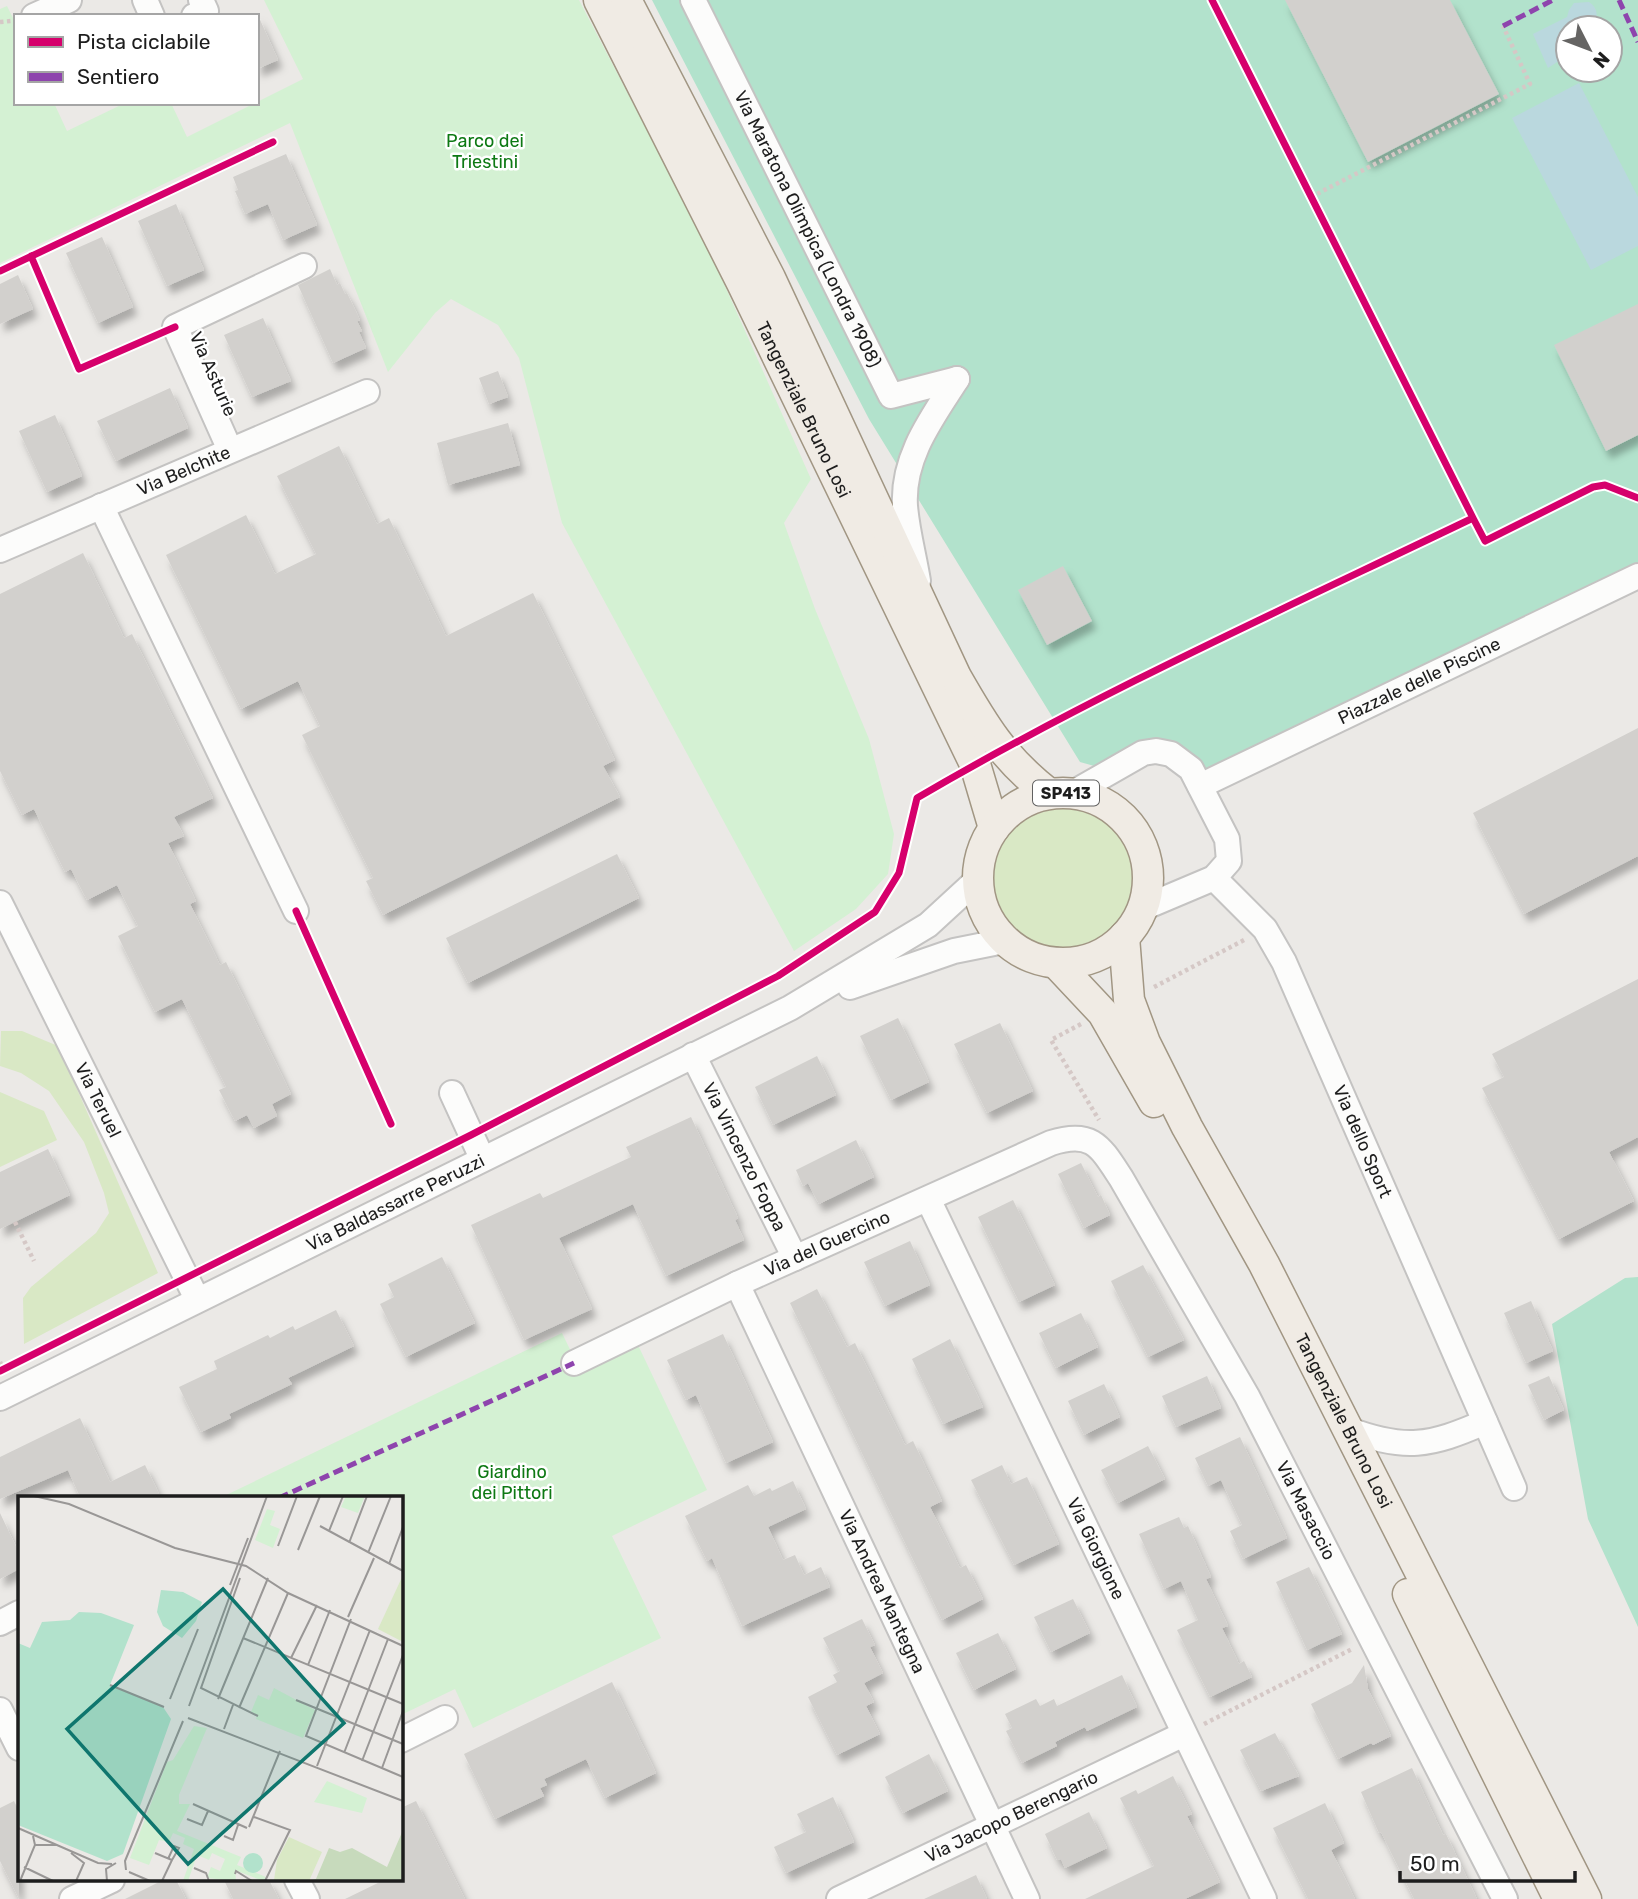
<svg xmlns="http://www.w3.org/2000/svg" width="1638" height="1899" font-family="Rubik,sans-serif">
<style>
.grass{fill:#d9e8c5}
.park{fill:#d4f1d3}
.pitch{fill:#b2e2cc;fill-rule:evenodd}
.water{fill:#bad8de}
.building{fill:#d2d0cd;filter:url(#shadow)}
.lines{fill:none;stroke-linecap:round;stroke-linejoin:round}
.minor-casing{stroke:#c4c3c2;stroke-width:28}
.major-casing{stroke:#a19683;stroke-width:33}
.path{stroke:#d5c8c6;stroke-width:4.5;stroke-dasharray:3.5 3.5;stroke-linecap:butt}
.minor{stroke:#fcfcfb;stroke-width:24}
.major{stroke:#f0ebe4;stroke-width:30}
.quiet{stroke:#8e44ad;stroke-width:5;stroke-dasharray:10 5;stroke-linecap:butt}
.cycleway-casing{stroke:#fff;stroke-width:11}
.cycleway{stroke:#d6006c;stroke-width:7}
.labels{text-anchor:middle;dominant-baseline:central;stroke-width:5;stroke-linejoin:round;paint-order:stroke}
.shield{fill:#fff;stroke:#616161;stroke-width:2}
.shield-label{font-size:16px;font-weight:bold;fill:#1d1d1d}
.park-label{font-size:18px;fill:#0e7914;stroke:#fff}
.street-label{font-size:18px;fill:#1d1d1d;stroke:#fff}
.inset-road{fill:none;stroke:#999796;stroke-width:2}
.view{fill:#0f766e;fill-opacity:0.15;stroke:#0f766e;stroke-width:3.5}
.inset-edge{fill:none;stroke:#1d1d1d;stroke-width:3.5}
</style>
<defs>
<filter id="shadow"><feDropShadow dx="4.5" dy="8" stdDeviation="3.5" flood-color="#0004"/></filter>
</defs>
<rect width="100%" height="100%" fill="#ebe9e6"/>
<path class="grass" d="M994 878a69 69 0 1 1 138 0a69 69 0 1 1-138 0Z
M1,1031h21l36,15 100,227 -134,71 -1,-46 8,-11 65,-54 13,-20 -5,-20 -20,-51 -35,-51 -28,-18 -21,-7z
M0,1092l44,19 13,29 -57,27z"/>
<path class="park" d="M264,0h315l126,241 106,238 -27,44 31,86 54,130 25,95 -6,40 -32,35 -62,42 -232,-428 -43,-165 -21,-33 -47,-26 -16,14 -47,59 -98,-249 -290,140v-254l7,-3 9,18v79h38l13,28 58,-28h46l16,34 116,-58z
M562,1333l18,37 57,-27 70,147 -95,46 49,102 -188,90 -18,-39 -54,26v-217h-181z"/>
<path class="pitch" d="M652,0h986v575l-434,200 -37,-32 -55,28 -32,-9 -211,-343zM1568,28h42v42h-42z
M1638,1277v350l-50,-108 -36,-195 73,-46z"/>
<path class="water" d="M1589,2c11,8 7,14 7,26h-28v27l-20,13 -15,-34 34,-17 2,-7 5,-7z
M1579,83l59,114v49l-47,24 -79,-152z"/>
<path class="building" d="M1285,0h165l49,94 -131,68z
M257,13l21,47 -21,9z
M286,154l31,71 -34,15 -15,-36 -23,10 -10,-23 3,-1 -5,-13z
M176,204l28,66 -37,16 -29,-65z
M102,237l31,70 -35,16 -32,-70z
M330,269l7,16 3,-2 5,11 2,-1 13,27 -3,1 5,10 -3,1 7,16 -33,15 -35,-78z
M18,275l15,34 -33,15v-40z
M1638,304v131l-32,16 -52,-106z
M263,318l28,63 -39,16 -28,-62z
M498,371l10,26 -19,7 -10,-26z
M170,388l18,40 -72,33 -19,-40z
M55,415l27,61 -35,16 -28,-61z
M508,423l12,42 -72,20 -11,-42z
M339,446l38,78 12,-6 57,118 87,-43 82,167 -12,6 17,31 -237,118 -17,-34 7,-3 -71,-143 18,-9 -22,-45 -57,28 -75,-154 80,-40 29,59 41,-20 -39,-78z
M83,553l41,85 8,-4 81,164 -39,19 10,19 -16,7 28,58 -6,3 30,61 6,-3 65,132 -19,10 5,12 -23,12 -7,-13 -12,6 -16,-31 7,-3 -44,-88 -27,13 -37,-76 20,-10 -21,-41 -30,15 -16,-31 -6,3 -31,-63 -12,6 -22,-44v-177z
M1063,566l29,55 -45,24 -29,-55z
M1638,728v128l-114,58 -51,-101z
M617,854l22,44 -171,85 -22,-45z
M1638,979v158l-29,15 25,49 -75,38 -77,-151 22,-11 -12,-23z
M898,1018l31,64 -38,18 -31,-64z
M1000,1023l33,68 -46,22 -33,-69z
M817,1056l19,39 -63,30 -18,-38z
M691,1117l47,101 -3,2 9,20 -78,36 -33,-72 -74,34 33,71 -68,31 -53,-115 69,-32 3,5 88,-41 -5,-10z
M856,1140l18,37 -55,27 -11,-21 -5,3 -7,-16z
M48,1149l22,46 -70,34v-57z
M1081,1163l17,34 3,-2 9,20 -26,13 -26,-54z
M1013,1200l42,85 -36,17 -41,-85z
M910,1241l20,44 -45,21 -21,-44z
M442,1257l33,66 -69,34 -26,-53 14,-7 -6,-13z
M1143,1265l41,75 -36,17 -37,-76z
M817,1289l30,58 8,-4 50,102 8,-4 29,60 -12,6 30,61 6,-3 17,34 -41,21 -152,-317z
M1531,1301l22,50 -27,12 -22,-50z
M336,1310l18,36 -66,32 4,6 -63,30 2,4 -30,14 -22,-45 38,-18 -3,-8 54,-26 2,3 23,-12 2,4z
M1081,1313l17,34 -42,21 -17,-35z
M723,1334l50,108 -47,21 -30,-68 -10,5 -19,-40z
M950,1339l33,68 -40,17 -31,-65z
M1207,1376l14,32 -45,19 -14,-31z
M1549,1376l15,34 -20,10 -16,-35z
M1104,1384l16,33 -36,18 -16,-34z
M80,1418l30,64 35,-17 16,33h-83l2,-1 -12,-27 -68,29v-42z
M1240,1437l47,101 -44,21 -13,-28 12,-6 -21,-45 -13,6 -13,-28z
M1148,1446l17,33 -47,24 -17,-33z
M1002,1465l9,19 16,-7 32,67 -45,21 -43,-85z
M793,1481l13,28 -38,18 15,33 12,-5 9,20 17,-8 9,20 -88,39 -30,-68 -5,3 -22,-45 63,-31 6,11 16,-8 2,3z
M0,1513l19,40v16l-19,10z
M1179,1517l5,11 4,-2 23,51 -5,2 22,47 -6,2 17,36 5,-3 8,16 -42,20 -33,-67 21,-10 -17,-39 -17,8 -25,-55z
M1309,1567l33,67 -35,16 -31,-68z
M1073,1599l17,34 -39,19 -17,-35z
M862,1619l13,26 -5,2 13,26 -19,10 10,19 -8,4 14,28 -43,21 -29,-58 29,-15 -4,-7 7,-4 -17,-33z
M998,1633l18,36 -42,21 -18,-37z
M1364,1665l4,24 23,47 -18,9 -2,-2 -33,16 -27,-55 41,-21z
M1122,1675l15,32 -50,24 -2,-4 -30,15 2,4 -35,17 -16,-32 6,-3 -7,-14 31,-15 4,7 14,-7 3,7z
M612,1682l44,91 -51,25 -19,-39 -42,20 3,6 -7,3 4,8 -49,23 -31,-65z
M1275,1733l24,43 -38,15 -21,-41z
M929,1754l19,37 -45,22 -18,-36z
M1412,1768l31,67 3,-1 31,65h-63l-33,-67 -2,1 -18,-41z
M1173,1776l19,38 -5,2 33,66 -35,17h-100l69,-33 -34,-68 16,-8 2,4z
M833,1797l21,45 -68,31 -12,-26 32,-15 -9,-18z
M14,1801l5,10v88l-19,-38v-53z
M416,1801l49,98h-120l39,-19h17v-72z
M1325,1803l19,40 -13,7 24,49h-47l-35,-71z
M1089,1812l18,36 -42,20 -4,-9 -4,1 -12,-26z
M976,1875l11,24h-63z
M163,1880h13l10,19h-61z
M224,1880h45l10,19h-46z"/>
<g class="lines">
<defs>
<g id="minor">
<path d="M145,0l7,16"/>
<path id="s1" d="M693,0l198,396 66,-17"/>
<path d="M34,16l35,-16"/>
<path d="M194,16l12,-5 -5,-11"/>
<path d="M230,450l-55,-123 129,-61"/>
<path d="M101,506l195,405"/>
<path id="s2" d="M0,550l367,-158"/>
<path d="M918,581c-4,-25 -11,-50 -13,-75 -3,-49 27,-88 52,-127"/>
<path id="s3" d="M1200,786l438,-210"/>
<path d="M1073,793l70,-40 13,-2 15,3 20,15 36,70 2,22 -15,17 -71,30"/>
<path id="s4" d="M1214,878l51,51 19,33 230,526"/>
<path id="s5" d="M0,903l197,396"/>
<path d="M850,987l104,-36 50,-10"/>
<path id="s6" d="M693,1055l102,203"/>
<path d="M452,1093l30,65"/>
<path id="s7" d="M928,1199l336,700"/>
<path id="s8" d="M737,1284l290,615"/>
<path id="s9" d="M574,1363l163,-79 314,-141c41,-13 49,3 70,35l126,218 258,503"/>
<path id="s10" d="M0,1398l790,-390 138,-83 50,-46"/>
<path d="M1347,1429c58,22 83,17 138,-7"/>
<path d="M0,1623l19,-10"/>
<path d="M0,1710l19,38"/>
<path d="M401,1740l44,-22"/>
<path d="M297,1880l10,19"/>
<path d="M72,1899l40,-19"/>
<path id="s11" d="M839,1899l345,-165"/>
</g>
<g id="major">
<path id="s12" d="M599,0l143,283 233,481 19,64"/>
<path d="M626,0l144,278 186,399c28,49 47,81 92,116"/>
<circle cx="1063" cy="878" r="85"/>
<path id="s13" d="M1124,937l5,63 16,43 42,84 77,137 322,635"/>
<path d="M1056,963l47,50 51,89"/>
<path d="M1408,1594l151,305"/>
</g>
</defs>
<use href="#minor" class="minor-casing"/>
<use href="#major" class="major-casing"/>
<path class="path" d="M0,22l11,-1
M1311,197l219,-113 -27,-58
M1154,987l92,-48
M1081,1024l-30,16 48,80
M15,1222l19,39
M0,1362l3,7
M1204,1724l148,-75"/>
<use href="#minor" class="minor"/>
<use href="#major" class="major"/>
<path class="quiet" d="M1619,0l19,42
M1503,26l50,-26
M279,1498l295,-135"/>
<defs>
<path id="cycleway" d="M31,256l48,113 96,-42
M0,271l273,-129
M1473,518l12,23 108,-54 12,-2 33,13
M296,911l95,213
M0,1371l471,-236 307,-159 97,-64 24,-39 18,-75c179,-105 369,-190 556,-280l-261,-518"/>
</defs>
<use href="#cycleway" class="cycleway-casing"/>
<use href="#cycleway" class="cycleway"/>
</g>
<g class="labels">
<rect class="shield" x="1033" y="780.5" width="66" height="25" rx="5"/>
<g class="shield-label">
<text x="1066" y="793">SP413</text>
</g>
<g class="park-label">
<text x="485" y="141">Parco dei<tspan x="485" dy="21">Triestini</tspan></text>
<text x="512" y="1472">Giardino<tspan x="512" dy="21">dei Pittori</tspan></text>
</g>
<g class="street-label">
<text stroke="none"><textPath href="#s1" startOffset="256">Via Maratona Olimpica (Londra 1908)</textPath></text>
<text transform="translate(213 374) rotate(66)">Via Asturie</text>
<text stroke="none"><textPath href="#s12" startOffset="458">Tangenziale Bruno Losi</textPath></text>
<text stroke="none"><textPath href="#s2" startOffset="200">Via Belchite</textPath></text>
<text stroke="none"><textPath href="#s3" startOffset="243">Piazzale delle Piscine</textPath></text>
<text stroke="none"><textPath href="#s5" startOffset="220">Via Teruel</textPath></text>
<text stroke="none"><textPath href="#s4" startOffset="306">Via dello Sport</textPath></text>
<text stroke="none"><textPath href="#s6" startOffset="114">Via Vincenzo Foppa</textPath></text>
<text stroke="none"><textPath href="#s10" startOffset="441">Via Baldassarre Peruzzi</textPath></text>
<text stroke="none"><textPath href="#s9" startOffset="280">Via del Guercino</textPath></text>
<text stroke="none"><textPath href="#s13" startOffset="536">Tangenziale Bruno Losi</textPath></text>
<text stroke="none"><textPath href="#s9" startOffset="994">Via Masaccio</textPath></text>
<text stroke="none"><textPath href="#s7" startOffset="388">Via Giorgione</textPath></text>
<text stroke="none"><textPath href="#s8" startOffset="340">Via Andrea Mantegna</textPath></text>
<text stroke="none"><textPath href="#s11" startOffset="191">Via Jacopo Berengario</textPath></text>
</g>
</g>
<g transform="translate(18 1496)">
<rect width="385" height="385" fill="#ebe9e6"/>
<path d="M385,79v67l-25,-13zM271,341l33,15 -13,29 -35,-1 3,-20z" fill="#d9e8c5"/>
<path d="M385,334v51h-94l7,-2 13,-31 11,4 12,-4 35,19z" fill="#c7dabc"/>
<path d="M328,0h19l-7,17 -17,-6zM249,13l8,2 -5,14 10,4 -7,19 -18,-8zM256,192l41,22 -12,28 -47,-19 1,-4 -6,-3 7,-17 11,5zM176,230l13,2 -28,67v9h11l-13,27 64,26 -4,8 29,12 -3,4 -28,-11 1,11 -29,-3 4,-11 9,4 5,-12 -13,-6 -3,7 -12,-5 -9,26h-5l11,-32 -11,-5 2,-6 -12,-5 -4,9 -10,-2 -10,25 -19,-7 37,-96 6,-2zM309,285l40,17 -5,15 -48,-11z" fill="#d4f1d3"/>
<path d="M143,94l22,2 19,10 -6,19 -14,17 -19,-12 -6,-14zM61,116l22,1 33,12 -24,60 53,22 8,12 -48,135 -16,7 -89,-36v-182l12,5 12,-26 28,-2zM225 367a10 10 0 1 1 20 0a10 10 0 1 1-20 0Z" fill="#b2e2cc"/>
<path class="inset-road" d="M16,0l35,8 106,44 71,18 42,27 115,53M302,30l83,45M311,35l14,-35M331,47l18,-47M260,50l19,-50M280,54l22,-54M350,57l23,-57M371,68l14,-37M222,82l-39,110 57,28M212,89l18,-47M330,121l26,-59M333,123l-45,117 97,41M225,142l160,66M273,162l26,-53M290,169l22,-55M92,189l54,22M152,203l28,-70M200,203l50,-121M278,204l107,44M171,210l78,-210M221,212l49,-115M170,222l215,83M206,233l9,-24M326,257l44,-114M344,265l41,-106M299,270l53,-136M364,272l21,-57M175,308l54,24M236,321l36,13 -25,51M169,323l15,6 6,-14M231,331l31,-76M0,332l80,35 14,1M206,340l9,4 5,-15M17,349h21M53,357l13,10 -8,18M137,357l17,7 -10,21M150,363l6,-13 5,2 -7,12M6,371l29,14M176,372l12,5 3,8M108,374l-1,-9 58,-140M111,376l21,9M217,378l1,-3 16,10M2,385l15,-36 -2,-9M89,385l-1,-12 10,-6"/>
<path class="view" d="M205,93l121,134 -156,141 -121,-135z"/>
<rect width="385" height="385" class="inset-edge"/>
</g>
<rect x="14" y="14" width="245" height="91" fill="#ffffff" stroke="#a5a5a5" stroke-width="2"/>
<rect x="28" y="37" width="35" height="10" fill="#d6006c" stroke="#a5a5a5" stroke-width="2"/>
<text x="77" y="49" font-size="21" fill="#1d1d1d">Pista ciclabile</text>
<rect x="28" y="72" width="35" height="10" fill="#8e44ad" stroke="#a5a5a5" stroke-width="2"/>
<text x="77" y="84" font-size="21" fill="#1d1d1d">Sentiero</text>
<g transform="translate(1589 49) rotate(132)"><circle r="33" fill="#ffffff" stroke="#a5a5a5" stroke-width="2"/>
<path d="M0-5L12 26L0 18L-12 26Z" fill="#656463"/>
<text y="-10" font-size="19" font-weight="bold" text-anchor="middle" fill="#1d1d1d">N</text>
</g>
<path d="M1400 1871v10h175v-10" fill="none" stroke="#1d1d1d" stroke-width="3.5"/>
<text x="1410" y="1871" font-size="21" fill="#1d1d1d" stroke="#ffffff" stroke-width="5" paint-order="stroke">50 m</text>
</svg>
